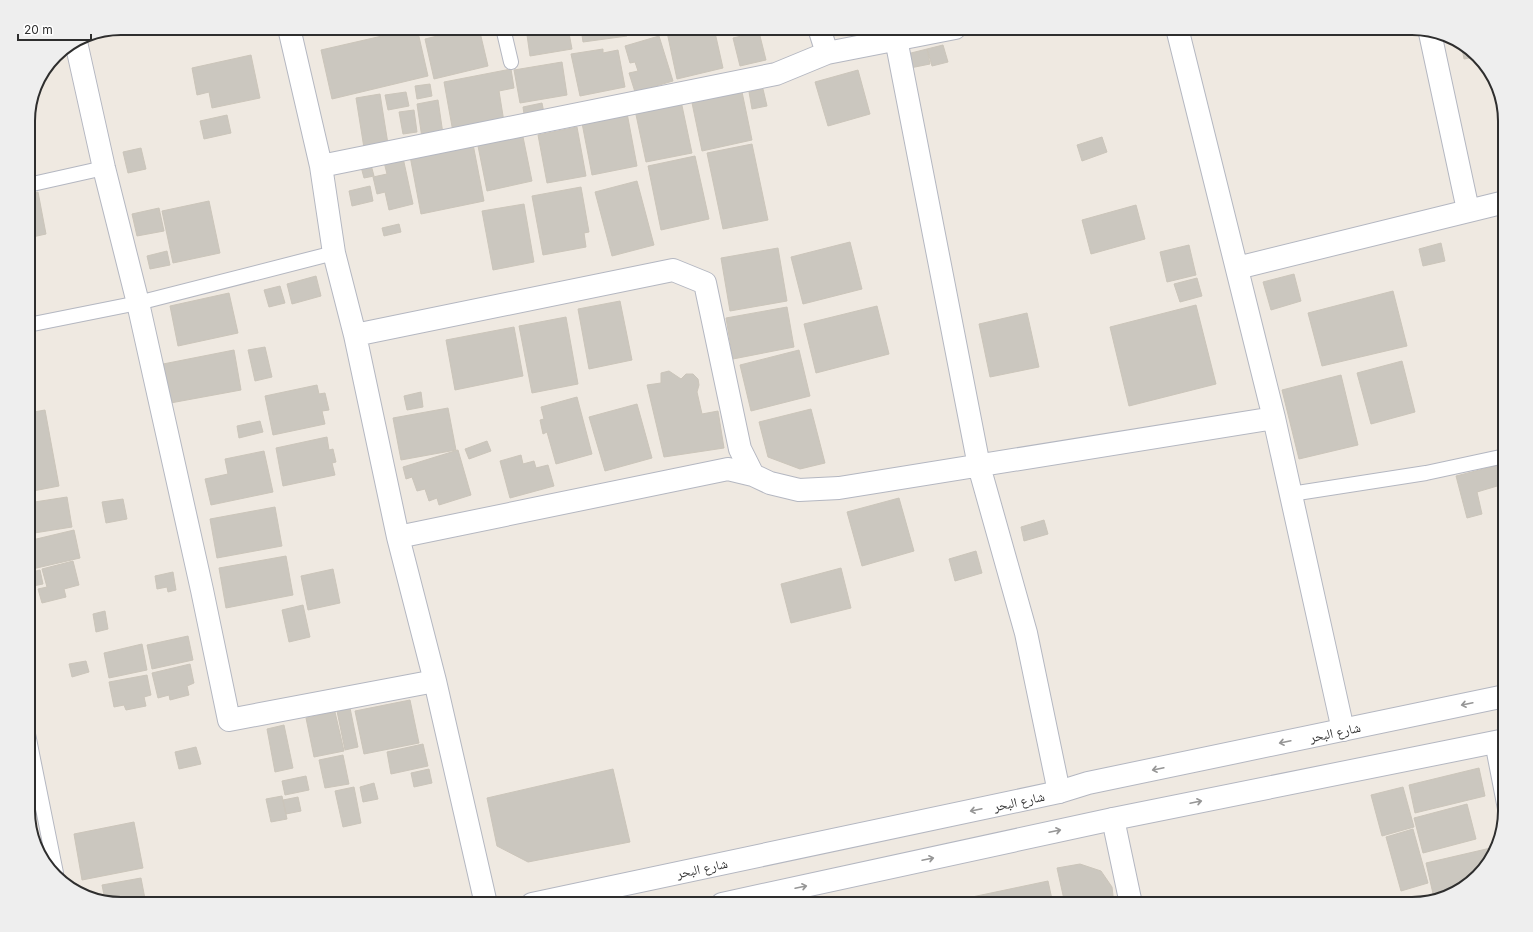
<svg xmlns="http://www.w3.org/2000/svg" width="1533" height="932" font-family="Inter,'Noto Naskh Arabic',sans-serif">
<style>
.building{fill:#cbc7bf;stroke:#cbc5ba}
.lines{fill:none;stroke-linecap:round;stroke-linejoin:round}
.lane-casing{stroke:#b4b7c1;stroke-width:16}
.street-casing{stroke:#b4b7c1;stroke-width:24}
.secondary-casing{stroke:#b4b7c1;stroke-width:24}
.lane{stroke:#fff;stroke-width:14}
.street{stroke:#fff;stroke-width:22}
.secondary{stroke:#fff;stroke-width:22}
.oneway{stroke:#969696}
.labels{text-anchor:middle;dominant-baseline:central;stroke-width:3;stroke-linejoin:round;paint-order:stroke}
.street-label{font-size:13px;fill:#2e2e2e;stroke:#fff}
.rim{fill:none;stroke:#2e2e2e;stroke-width:2}
</style>
<rect width="100%" height="100%" fill="#efe9e1"/>
<path class="building" d="M318,28h14v2l-12,5z
M417,28l11,48 -96,23 -11,-49z
M470,28h9l9,38 -54,13 -9,-40z
M526,28h42l4,21 -42,7z
M581,28h45l1,8 -44,6z
M682,28h32l9,40 -46,11 -10,-47z
M740,28h26l-25,6z
M759,32l7,28 -26,6 -7,-28z
M659,36l14,45 -38,11 -6,-19 9,-2 -3,-9 -5,1 -5,-17z
M1461,43l14,14 -11,2z
M943,45l5,17 -16,4 -5,-17z
M603,49v4l15,-3 7,37 -45,9 -9,-42z
M927,49l3,15 -20,4 -3,-14z
M251,55l9,43 -48,10 -3,-16 -12,3 -5,-27z
M562,62l5,33 -47,8 -6,-33z
M511,69l3,19 -15,3 5,31 -51,10 -9,-50z
M858,70l12,44 -42,12 -13,-44z
M430,84l2,12 -15,3 -2,-13z
M741,87l11,53 -50,11 -11,-53z
M763,89l4,17 -15,3 -3,-17z
M406,92l3,14 -21,4 -3,-15z
M380,94l8,50 -24,4 -8,-50z
M438,100l5,34 -21,4 -5,-34z
M681,101l11,52 -46,9 -11,-52z
M542,103l3,15 -20,3 -2,-14z
M414,110l3,22 -14,2 -4,-22z
M627,113l10,53 -45,9 -10,-52z
M227,115l4,18 -27,6 -4,-18z
M577,127l9,49 -39,7 -9,-48z
M522,132l10,49 -45,10 -10,-50z
M1102,137l5,15 -25,9 -5,-16z
M473,144l11,57 -63,13 -11,-58z
M752,144l16,76 -45,9 -16,-76z
M141,148l5,21 -18,4 -5,-21z
M402,153l11,51 -24,6 -4,-18 -8,2 -4,-17 14,-3 -4,-16z
M695,156l14,63 -48,11 -13,-64z
M370,161l4,15 -10,2 -4,-15z
M637,181l17,64 -42,11 -17,-64z
M370,186l3,15 -21,5 -3,-15z
M581,187l8,45 -5,1 2,14 -43,8 -11,-59z
M38,192l8,42 -18,4v-44z
M209,201l11,52 -47,10 -11,-52z
M524,204l10,58 -41,8 -11,-59z
M1136,205l9,34 -54,15 -9,-34z
M159,208l5,23 -27,5 -5,-22z
M399,224l2,8 -17,4 -2,-8z
M850,242l12,47 -59,15 -12,-47z
M1441,243l4,18 -22,5 -4,-17z
M1189,245l7,30 -29,7 -7,-30z
M778,248l9,53 -57,10 -9,-53z
M167,251l3,14 -20,4 -3,-13z
M1294,274l7,27 -30,9 -8,-28z
M316,276l5,20 -29,8 -5,-20z
M1197,278l5,18 -22,6 -6,-18z
M280,286l5,17 -16,4 -5,-17z
M1393,291l14,55 -85,20 -14,-53z
M229,293l9,40 -60,13 -8,-40z
M620,301l12,59 -43,9 -11,-60z
M1196,305l20,79 -87,22 -19,-79z
M877,306l12,48 -73,19 -12,-49z
M787,307l7,40 -61,12 -7,-41z
M1027,313l12,54 -49,10 -11,-53z
M566,317l12,67 -46,9 -13,-67z
M514,327l9,49 -68,14 -9,-50z
M265,347l7,30 -17,4 -7,-31z
M234,350l7,40 -76,14 -7,-39z
M799,350l11,46 -59,15 -11,-46z
M1402,361l13,51 -44,12 -14,-51z
M669,371l12,8 5,-5h7l5,5 1,6 -2,7 5,22 16,-3 6,37 -60,9 -17,-72 14,-2v-10z
M1341,375l17,70 -59,14 -17,-69z
M317,385l2,9 6,-1 4,17 -7,1 3,13 -52,11 -8,-39z
M421,392l2,15 -16,3 -3,-14z
M577,397l15,57 -36,10 -9,-32 -4,2 -3,-14 4,-1 -3,-12z
M637,404l15,54 -47,13 -16,-54z
M448,408l8,42 -55,10 -8,-42z
M811,409l14,54 -25,6 -32,-12 -9,-35z
M45,410l14,76 -31,6v-79z
M260,421l3,11 -24,6 -2,-12z
M327,437l2,13 4,-1 3,13 -4,1 3,12 -52,11 -7,-38z
M487,441l4,10 -22,8 -4,-10z
M458,450l13,45 -32,10 -2,-7 -8,3 -4,-12 -8,2 -5,-14 -6,2 -3,-12z
M264,451l9,41 -62,13 -6,-26 23,-5 -3,-15z
M521,455l2,9 11,-3 2,7 12,-3 6,21 -44,12 -10,-37z
M1499,465l5,19 -27,8 5,22 -15,4 -11,-42z
M67,497l5,30 -44,7v-31z
M899,498l15,53 -52,15 -15,-54z
M123,499l4,20 -21,4 -4,-21z
M275,507l7,39 -65,12 -7,-39z
M1044,520l4,14 -24,7 -3,-14z
M74,530l6,28 -52,12v-29z
M976,551l6,22 -27,8 -6,-22z
M286,556l7,39 -67,13 -7,-40z
M73,561l6,24 -15,4 2,8 -24,6 -4,-14 9,-2 -5,-18z
M841,568l10,40 -60,15 -10,-39z
M333,569l7,34 -32,7 -7,-34z
M40,570l3,14 -15,3v-14z
M173,572l3,18 -8,2 -1,-5 -10,2 -2,-13z
M303,605l7,32 -21,5 -7,-32z
M105,611l3,18 -12,3 -3,-18z
M188,636l5,24 -41,9 -5,-24z
M142,644l5,26 -38,8 -5,-25z
M86,661l3,11 -17,5 -3,-13z
M190,664l4,19 -7,3 2,9 -19,5 -1,-5 -11,3 -6,-25z
M147,675l4,20 -7,2 2,9 -20,4 -2,-5 -10,2 -5,-25z
M410,700l9,43 -55,11 -9,-43z
M350,708l8,39 -13,3 -8,-39z
M335,712l9,39 -30,6 -8,-39z
M284,725l9,43 -18,4 -8,-43z
M423,744l5,22 -37,8 -4,-22z
M196,747l5,17 -22,5 -4,-17z
M343,755l6,29 -24,4 -6,-28z
M1479,768l6,28 -70,17 -6,-28z
M429,769l3,14 -18,4 -3,-14z
M613,769l17,73 -102,20 -31,-16 -10,-48z
M306,776l3,14 -24,5 -3,-14z
M374,783l4,16 -15,3 -3,-15z
M354,787l7,36 -18,4 -8,-36z
M1403,787l11,40 -32,9 -11,-41z
M282,796l5,23 -16,3 -5,-23z
M298,797l3,14 -15,3 -3,-14z
M1467,804l9,35 -53,14 -9,-35z
M134,822l9,46 -61,12 -8,-46z
M1413,829l15,54 -27,8 -15,-54z
M1495,847l-3,11 -34,34 -24,6 -8,-35z
M1080,864l21,7 11,16 2,17h-49l-8,-36z
M141,878l5,26h-25l-16,-4 -3,-15z
M1048,881l5,23h-80l-1,-7z"/>
<g class="lines">
<defs>
<path id="lane" d="M503,28l8,34
M28,185l76,-17
M28,325l110,-22 196,-50
M1291,494l135,-21 79,-17
M28,734l28,139
M1492,742l13,67"/>
<path id="street" d="M289,28l32,138 13,87 21,82 43,202 37,144 51,223
M819,28l8,25
M1177,28l97,390 69,312
M1430,33l38,177
M896,39l83,427 47,167 33,159
M76,42l28,126 34,135 64,287 27,130 206,-39
M321,166l455,-92 51,-21 128,-25
M1237,268l268,-66
M355,335l318,-65 32,13 35,166 13,26 -25,-6 -330,68
M753,475l17,8 29,7 40,-2 435,-70
M1113,819l18,85"/>
<path id="secondary" d="M532,904l527,-112 29,-9 417,-87
M722,904l391,-85 392,-79"/>
</defs>
<use href="#lane" class="lane-casing"/>
<use href="#street" class="street-casing"/>
<use href="#secondary" class="secondary-casing"/>
<use href="#lane" class="lane"/>
<use href="#street" class="street"/>
<use href="#secondary" class="secondary"/>
</g>
<defs><path id="oneway-shaft" d="M-6 0H5M1.5-3L5.5 0L1.5 3" fill="none" stroke-width="1.6" stroke-linecap="round" stroke-linejoin="round"/></defs>
<g class="oneway">
<use href="#oneway-shaft" transform="translate(1467 704) rotate(168)"/>
<use href="#oneway-shaft" transform="translate(1285 742) rotate(168)"/>
<use href="#oneway-shaft" transform="translate(1158 769) rotate(168)"/>
<use href="#oneway-shaft" transform="translate(1196 802) rotate(-12)"/>
<use href="#oneway-shaft" transform="translate(976 810) rotate(168)"/>
<use href="#oneway-shaft" transform="translate(1055 831) rotate(-12)"/>
<use href="#oneway-shaft" transform="translate(928 859) rotate(-12)"/>
<use href="#oneway-shaft" transform="translate(801 887) rotate(-12)"/>
</g>
<g class="labels">
<g class="street-label">
<text transform="translate(1335 732) rotate(-12)">شارع البحر</text>
<text transform="translate(1019 801) rotate(-12)">شارع البحر</text>
<text transform="translate(702 868) rotate(-12)">شارع البحر</text>
</g>
</g>
<path d="M0 0H1533V932H0ZM121 35H1412A86 86 0 0 1 1498 121V811A86 86 0 0 1 1412 897H121A86 86 0 0 1 35 811V121A86 86 0 0 1 121 35Z" fill="#eee" fill-rule="evenodd"/>
<path class="rim" d="M121 35H1412A86 86 0 0 1 1498 121V811A86 86 0 0 1 1412 897H121A86 86 0 0 1 35 811V121A86 86 0 0 1 121 35Z"/>
<path d="M18 34v6h73v-6" fill="none" stroke="#2e2e2e" stroke-width="2"/>
<text x="24" y="34" font-size="12" fill="#2e2e2e" stroke="#ffffff" stroke-width="3" paint-order="stroke">20 m</text>
</svg>
